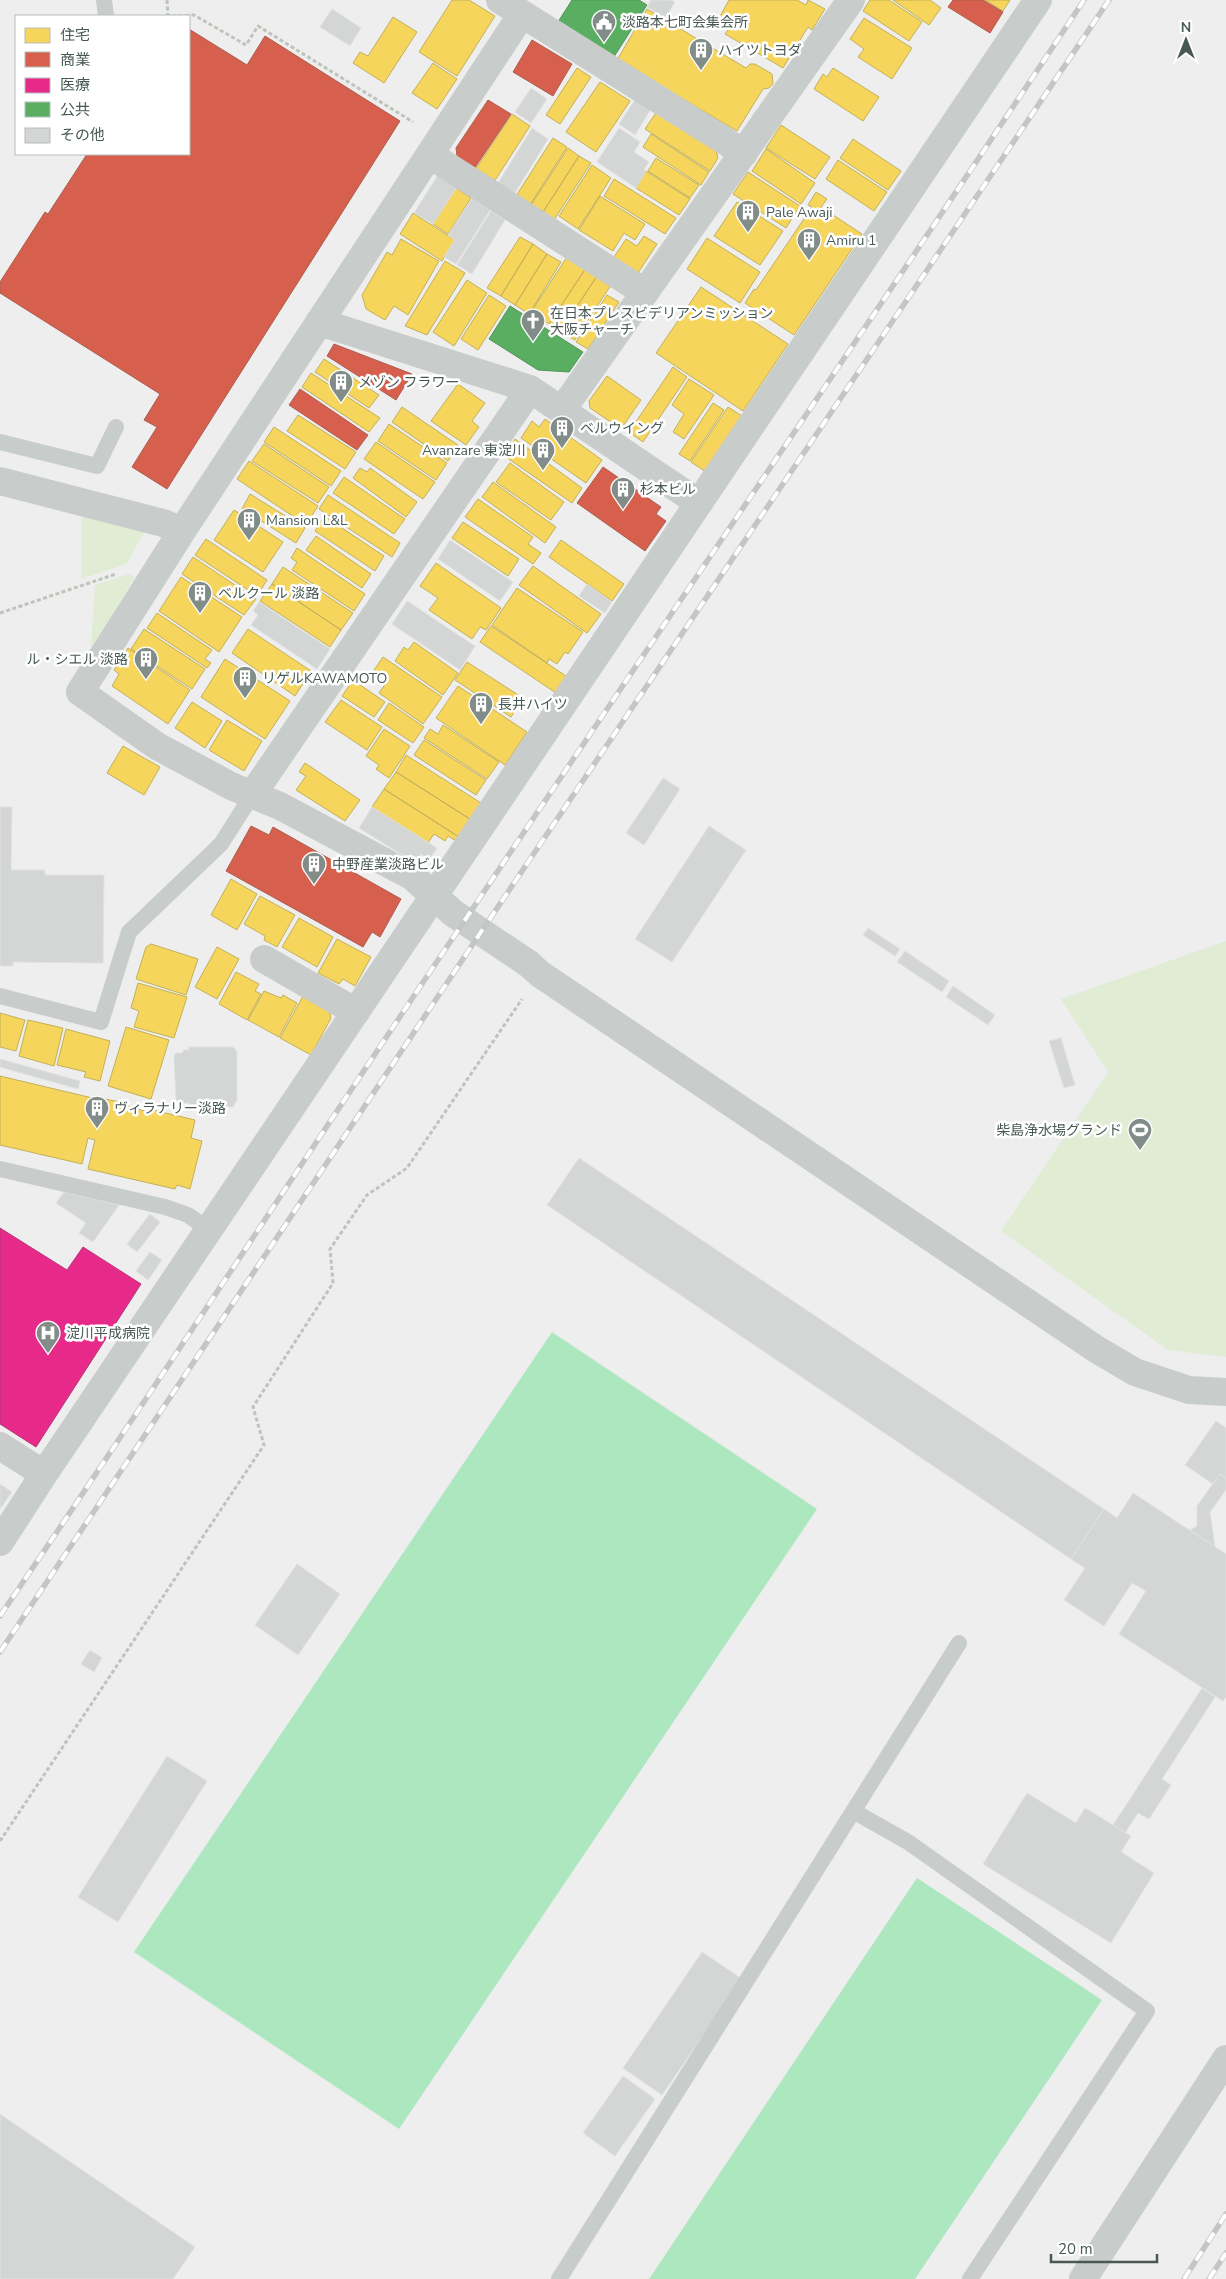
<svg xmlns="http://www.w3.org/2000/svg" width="1226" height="2279" font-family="'Nunito Sans','Noto Sans JP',sans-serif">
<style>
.green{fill:#e0ecd4}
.water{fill:#ace7c0}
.homes{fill:#f6d55c;stroke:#c2b059}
.shops{fill:#d6604d;stroke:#ab5e4e}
.health{fill:#e7298a;stroke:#b73779}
.public{fill:#5aae61;stroke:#54945c}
.building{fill:#d4d6d6;stroke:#e0e1e1}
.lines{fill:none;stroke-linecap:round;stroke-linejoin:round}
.path{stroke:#bdc5bb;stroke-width:3;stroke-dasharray:4 2.5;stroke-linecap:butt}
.lane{stroke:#c8ccca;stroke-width:16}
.street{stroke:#c8ccca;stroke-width:28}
.rail-casing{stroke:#c3c6c5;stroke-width:5.5}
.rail{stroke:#fff;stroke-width:4;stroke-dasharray:11;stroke-linecap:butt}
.labels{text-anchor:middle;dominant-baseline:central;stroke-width:5;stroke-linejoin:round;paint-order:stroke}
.poi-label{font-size:14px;fill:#475952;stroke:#fff;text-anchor:start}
</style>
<rect width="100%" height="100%" fill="#efeeef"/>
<path class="green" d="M82,514l64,16 -20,34 -45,15z
M129,574l6,3 -44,72 4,-64z
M1226,941v416l-58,-7 -167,-119 107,-159 -47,-73z"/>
<path class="water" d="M552,1332l265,177 -418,620 -265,-177z
M917,1878l185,122 -187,279h-266z"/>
<path class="homes" d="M452,0h17l26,16 -38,60 -38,-24z
M729,0h68l9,5 2,-5 17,9 -13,21 -4,-3 -25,41 -58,-34 5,-7 -12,-7z
M870,0h19l33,22 -13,19 -46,-30z
M893,0h37l11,8 -12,17z
M985,0h25l-7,11z
M647,9l99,59 4,-4h5l17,10 1,10 -4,4 -6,1 -26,42 -120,-71z
M393,17l24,15 -33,51 -31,-20 7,-11 8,4z
M864,18l48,30 -20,31 -34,-22 6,-8 -14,-10z
M433,63l24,16 -20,30 -25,-16z
M577,68l14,9 -31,47 -14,-9z
M833,68l46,29 -16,24 -49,-32 9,-15 4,3z
M600,82l30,19 -34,51 -30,-20z
M658,110l57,37 3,11 -8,13 -65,-42z
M512,114l18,12 -36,56 -19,-12z
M781,125l49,32 -15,22 -49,-31z
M651,134l58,38 -8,13 -58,-38z
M553,138l14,9 -37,58 -14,-9z
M853,139l48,32 -13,19 -48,-32z
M568,148l11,8 -36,56 -12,-7z
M766,149l49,34 -14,21 -49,-33z
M579,156l12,7 -37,57 -11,-8z
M656,158l43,27 -9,13 -42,-27z
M838,160l49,32 -13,19 -48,-32z
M592,165l19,13 -33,51 -19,-13z
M646,171l44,28 -11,16 -43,-27z
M748,172l52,34 -14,22 -53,-34z
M614,179l62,39 -11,16 -61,-38z
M456,188l15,10 -23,36 -15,-10z
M816,192l11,7 -6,8 41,27 -68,101 -49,-32 9,-14 2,1 56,-83 -4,-2z
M600,196l45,28 -10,16 -11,-7 -11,18 -34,-21z
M737,202l46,29 -23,34 -46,-29z
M413,213l42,27 -13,21 -42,-27z
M644,236l13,8 -19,29 -24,-16 12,-18 11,7z
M520,237l13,7 -32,52 -14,-8z
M707,238l53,34 -20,31 -53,-34z
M401,239l38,22 -31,54 -14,-9 -9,14 -19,-11 -4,-14 25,-43 5,3z
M533,244l14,10 -32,51 -14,-9z
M547,254l14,8 -32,52 -14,-9z
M567,257l19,11 -37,56 -18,-12z
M445,261l20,12 -38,62 -22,-9z
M586,268l11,8 -37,56 -11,-8z
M597,276l14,9 -36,55 -15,-8z
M467,280l20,13 -33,53 -21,-14z
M701,287l87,57 -45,67 -87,-58z
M489,295l17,11 -28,44 -17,-11z
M607,295l12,7 -31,47 -12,-7z
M324,359l55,36 -10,13 -54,-36z
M673,367l14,10 -44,65 -14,-10z
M311,373l69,45 -11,14 -67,-45z
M607,376l34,24 -20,29 -31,-21 -1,-7z
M689,379l25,16 -30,44 -11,-7 11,-18 -12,-9z
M458,384l27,19 -13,18 7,6 -13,18 -35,-24z
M713,403l11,7 -34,51 -11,-7z
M402,407l56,38 -10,16 -56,-39z
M728,407l14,9 -36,56 -15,-10z
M298,415l58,37 -11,17 -58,-38z
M545,419l57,41 -16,23 -65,-45 11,-17 7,6z
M389,424l58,39 -11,17 -58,-39z
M274,427l67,44 -10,15 -67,-44z
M515,439l67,49 -10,15 -69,-48z
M376,442l59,40 -12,17 -59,-40z
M264,444l65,43 -11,16 -66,-42z
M249,461l69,45 -12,19 -69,-46z
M510,463l54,39 -13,18 -55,-38z
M360,468l7,4 3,-4 47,34 -11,15 -53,-39z
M344,477l61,42 -11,15 -61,-41z
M493,482l63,45 -11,16 -63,-46z
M250,494l55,34 -9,15 -54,-34z
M328,495l72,48 -8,14 -73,-48z
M478,499l55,38 -5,7 13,9 -8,11 -68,-47z
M234,510l49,32 -20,30 -49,-32z
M324,516l60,40 -9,15 -60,-40z
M463,522l56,37 -11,17 -56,-38z
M316,536l55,38 -9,14 -56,-38z
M206,539l61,41 -10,16 -62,-41z
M561,540l63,44 -12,17 -63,-44z
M297,548l68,46 -11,17 -62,-41 5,-8 -6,-4z
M193,557l63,42 -12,16 -62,-41z
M436,563l65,45 -15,22 -6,-3 -8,12 -43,-29 9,-12 -18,-12z
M533,566l68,48 -14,19 -68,-48z
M283,567l70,46 -12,17 -69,-46z
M181,577l61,40 -23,35 -60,-41z
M272,584l69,46 -11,17 -70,-46z
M517,588l66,44 -15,22 -3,-2 -8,12 -8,-5 -2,4 -55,-38z
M157,613l55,37 -7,9 6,4 -4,5 -60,-40z
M491,626l75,50 -10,17 -76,-51z
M144,629l61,40 -13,20 -61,-40z
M248,629l63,42 -16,25 -63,-43z
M414,642l44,31 -15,22 -48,-34 9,-14 4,3z
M128,648l62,42 -22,34 -56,-38 7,-12 -5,-4z
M383,657l59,40 -19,27 -44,-31 9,-13 -14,-10z
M225,659l65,42 -25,38 -64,-42z
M467,662l56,36 -12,19 -56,-37z
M353,680l32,22 -11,15 -32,-21z
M458,686l69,46 -22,33 -69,-47z
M341,700l41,27 -15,23 -42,-28z
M192,702l30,19 -17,27 -30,-20z
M389,703l35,24 -11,16 -35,-23z
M227,720l35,21 -18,30 -35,-21z
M443,725l56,37 -12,17 -63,-41 6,-9 8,5z
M384,729l26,17 -21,32 -13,-9 3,-4 -13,-9z
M424,740l62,40 -10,15 -62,-40z
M123,746l37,21 -16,28 -37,-22z
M406,755l75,48 -11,16 -74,-47z
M305,763l55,37 -15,21 -49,-31 10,-14 -7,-4z
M396,772l74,47 -11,18 -75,-48z
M384,789l75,48 -3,4 -8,-5 -3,5 -11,-7 -6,9 -56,-36z
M231,879l26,15 -20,36 -26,-15z
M260,896l35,19 -18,32 -13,-7 1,-4 -21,-12z
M299,918l34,19 -16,30 -35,-20z
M337,939l34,18 -16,29 -12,-7 -4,5 -21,-11z
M151,944l47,15 -12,36 -50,-16 10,-32z
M217,947l22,12 -22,40 -22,-12z
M236,972l23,12 -4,7 6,3 -14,26 -28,-16z
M138,983l49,14 -13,41 -40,-11 5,-16 -8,-3z
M264,991l17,7 2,-3 14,8 -18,34 -31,-17z
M303,996l26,14 2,8 -20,37 -31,-17z
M0,1013l25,7 -9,31 -16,-4z
M28,1020l35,8 -9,38 -35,-10z
M126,1027l43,13 -18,59 -43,-13z
M66,1029l44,12 -10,40 -16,-4 2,-5 -29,-7z
M0,1076l105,25v-2l15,3 -1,2 33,9 1,-3 42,10 -4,18 11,3 -12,48 -13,-4 -2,4 -87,-20 7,-29 -7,-2 -6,26 -82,-19z"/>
<path class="shops" d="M953,0h30l20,12 -13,21 -42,-26z
M189,29l58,36 18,-29 135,85 -233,368 -35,-22 25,-40 -13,-7 16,-26 -160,-101v-11l45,-70 3,2 39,-60h102z
M532,40l40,24 -19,32 -40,-24z
M488,100l23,14 -37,55 -17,-13 -1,-8z
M334,344l78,30 -16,26 -69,-44z
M300,389l68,46 -11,15 -68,-45z
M603,467l58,40 -5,7 10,7 -21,30 -68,-48z
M251,826l18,9 4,-8 128,72 -21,38 -8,-5 -9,15 -137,-76z"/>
<path class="health" d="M0,1228l67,42 16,-23 58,37 -105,163 -36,-23z"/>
<path class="public" d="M572,0h67l8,5 -35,55 -56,-35z
M510,306l73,46 -14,20 -31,-2 -49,-31z"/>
<path class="building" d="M651,0h20l4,2 -10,16 -18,-11z
M332,9l29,19 -11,18 -30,-19z
M531,88l16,11 -16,24 -16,-11z
M637,97l15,10 -17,28 -16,-11z
M532,128l16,11 -33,54 -17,-10z
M619,128l21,14 -6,10 15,10 -5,7 2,2 -10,17 -39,-26z
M438,175l19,12 -24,37 -19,-11z
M472,198l18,12 -34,54 -12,-7 11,-17 -7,-5z
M491,211l14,9 -33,54 -15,-9z
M450,540l63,42 -13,19 -62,-42z
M587,584l25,18 -7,11 -26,-17z
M407,601l68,45 -15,24 -68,-46z
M259,602l71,47 -13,20 -66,-44 7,-10 -5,-4z
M663,778l17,11 -36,56 -18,-12z
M0,807h12l-1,63h34v5h59l-1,88 -90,-1v4h-13z
M372,807l65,41 -8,12 -8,-6 -6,9 -56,-35z
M709,826l37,24 -74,112 -37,-23z
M868,928l32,21 -5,7 -32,-21z
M905,951l44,30 -7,11 -45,-30z
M953,986l42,29 -7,10 -42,-28z
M1061,1038l14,47 -11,3 -15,-47z
M189,1047h44l4,5v48l-4,7h-44v-4h-10l-3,-3 -2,-44 2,-3h7v-3h6z
M0,1059l80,22 -2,8 -78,-22z
M579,1158l525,351 -33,50 -524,-354z
M64,1192l55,13 -26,37 -14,-9 7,-10 -30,-20z
M150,1214l10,8 -23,30 -10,-8z
M150,1252l12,8 -14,20 -12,-9z
M1216,1421l10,7v50l-6,-4 -7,10 -28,-19z
M1220,1474l6,4v12l-16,22 5,35 -25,-17 7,-4v-20z
M0,1484l12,8 -12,17z
M1133,1493l93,61v143l-3,4 -104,-67 27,-43 -14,-8 -28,43 -40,-26 21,-32 -14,-9 33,-50 13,9z
M297,1564l43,30 -42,61 -43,-30z
M90,1650l12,8 -8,14 -13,-8z
M1202,1688l13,9 -53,82 9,6 -22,34 -11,-6 -13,20 -12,-8z
M167,1756l40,25 -89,141 -40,-25z
M1027,1793l49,30 9,-15 46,28 -10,16 33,21 -43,70 -128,-79z
M702,1952l40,27 -80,116 -39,-27z
M623,2076l32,23 -40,57 -32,-23z
M0,2114l195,133 -22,32h-173z"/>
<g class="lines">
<path class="path" d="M167,0l1,16
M172,16l22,-1 52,30 12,-19 155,96
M0,613l116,-39
M0,1841l264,-396 -11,-38 80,-124 -3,-34 37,-54 40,-27 115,-169"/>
<path class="lane" d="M104,0l2,16
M0,442l97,24 19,-39
M0,996l101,26 28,-90 92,-88 31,-49
M0,1169l165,38 23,8 21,15
M853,1811l55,31 239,169 -177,268
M559,2279l400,-636"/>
<path class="street" d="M500,0l244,153
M522,14l-340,517 -102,161 77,54 74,40 49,20 133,71 40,36 76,51 11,10 556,375 39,23 54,18 37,2
M430,155l214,137
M319,322l211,67 169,114
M562,410l289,-410
M0,481l163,42 19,8
M252,795l278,-406
M264,959l92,53
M0,1446l44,28
M0,1542l44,-68 994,-1474
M1083,2279l143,-220"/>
<defs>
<path id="rail" d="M0,1616c158,-232 310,-467 467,-699 205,-306 414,-610 617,-917
M0,1652l481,-720 628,-932
M1184,2279l42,-65
M1209,2279l17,-26"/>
</defs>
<use href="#rail" class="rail-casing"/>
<use href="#rail" class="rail"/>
</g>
<defs>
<symbol id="civic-pin" viewBox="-11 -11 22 30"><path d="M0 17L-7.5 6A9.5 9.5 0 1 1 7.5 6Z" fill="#828d89" stroke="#fff"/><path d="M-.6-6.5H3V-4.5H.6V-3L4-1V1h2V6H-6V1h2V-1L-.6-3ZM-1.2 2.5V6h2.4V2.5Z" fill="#fff"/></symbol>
<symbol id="building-pin" viewBox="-11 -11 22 30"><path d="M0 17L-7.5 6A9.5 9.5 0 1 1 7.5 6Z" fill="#828d89" stroke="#fff"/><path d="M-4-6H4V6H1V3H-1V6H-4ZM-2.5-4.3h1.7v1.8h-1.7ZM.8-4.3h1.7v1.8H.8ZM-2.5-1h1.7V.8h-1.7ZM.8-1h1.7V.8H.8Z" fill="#fff"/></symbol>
<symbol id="church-pin" viewBox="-11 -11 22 30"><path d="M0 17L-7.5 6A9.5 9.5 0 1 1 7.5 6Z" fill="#828d89" stroke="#fff"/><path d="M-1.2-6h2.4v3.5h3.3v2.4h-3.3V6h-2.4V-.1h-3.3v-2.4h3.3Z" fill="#fff"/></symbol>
<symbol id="stadium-pin" viewBox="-11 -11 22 30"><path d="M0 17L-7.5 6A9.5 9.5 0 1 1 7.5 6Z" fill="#828d89" stroke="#fff"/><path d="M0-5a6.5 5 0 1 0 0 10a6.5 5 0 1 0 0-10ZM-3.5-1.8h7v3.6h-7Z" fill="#fff"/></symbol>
<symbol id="hospital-pin" viewBox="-11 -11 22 30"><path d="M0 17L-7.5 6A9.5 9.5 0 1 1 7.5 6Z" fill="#828d89" stroke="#fff"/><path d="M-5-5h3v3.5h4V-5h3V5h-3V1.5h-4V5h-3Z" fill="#fff"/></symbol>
</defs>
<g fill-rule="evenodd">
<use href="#civic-pin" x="590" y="8" width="28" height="38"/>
<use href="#building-pin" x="687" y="36" width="28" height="38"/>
<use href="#building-pin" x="734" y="198" width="28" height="38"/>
<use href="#building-pin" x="795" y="226" width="28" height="38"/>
<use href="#church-pin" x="519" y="307" width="28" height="38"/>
<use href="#building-pin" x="327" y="368" width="28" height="38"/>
<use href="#building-pin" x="548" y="414" width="28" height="38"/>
<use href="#building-pin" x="529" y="436" width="28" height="38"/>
<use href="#building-pin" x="609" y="475" width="28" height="38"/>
<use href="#building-pin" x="235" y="506" width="28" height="38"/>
<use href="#building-pin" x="186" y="579" width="28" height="38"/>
<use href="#building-pin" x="132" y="645" width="28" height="38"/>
<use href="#building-pin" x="231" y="664" width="28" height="38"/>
<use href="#building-pin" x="467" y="690" width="28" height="38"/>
<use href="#building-pin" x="300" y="850" width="28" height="38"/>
<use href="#building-pin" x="83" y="1094" width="28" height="38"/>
<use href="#stadium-pin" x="1126" y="1116" width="28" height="38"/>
<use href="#hospital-pin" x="34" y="1319" width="28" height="38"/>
</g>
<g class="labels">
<g class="poi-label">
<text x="622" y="22">淡路本七町会集会所</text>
<text x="718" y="50">ハイツトヨダ</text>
<text x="766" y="212">Pale Awaji</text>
<text x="826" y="240">Amiru 1</text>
<text x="550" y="313">在日本プレスビデリアンミッション<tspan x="550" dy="16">大阪チャーチ</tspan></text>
<text x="358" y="382">メゾン フラワー</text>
<text x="580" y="428">ベルウイング</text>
<text x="526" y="450" text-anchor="end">Avanzare 東淀川</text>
<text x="640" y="489">杉本ビル</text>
<text x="266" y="520">Mansion L&amp;L</text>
<text x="218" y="593">ベルクール 淡路</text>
<text x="128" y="659" text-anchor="end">ル・シエル 淡路</text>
<text x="262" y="678">リゲルKAWAMOTO</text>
<text x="498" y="704">長井ハイツ</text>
<text x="332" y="864">中野産業淡路ビル</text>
<text x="114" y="1108">ヴィラナリー淡路</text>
<text x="1122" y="1130" text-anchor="end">柴島浄水場グランド</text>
<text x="66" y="1333">淀川平成病院</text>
</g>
</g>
<rect x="15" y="15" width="175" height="140" fill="#ffffff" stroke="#b5bdba"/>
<rect x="25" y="28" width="25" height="15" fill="#f6d55c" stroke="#b5bdba"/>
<text x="60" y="40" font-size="15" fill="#475952">住宅</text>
<rect x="25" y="52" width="25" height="15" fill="#d6604d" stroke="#b5bdba"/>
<text x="60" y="65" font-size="15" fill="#475952">商業</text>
<rect x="25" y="78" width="25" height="15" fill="#e7298a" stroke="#b5bdba"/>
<text x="60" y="90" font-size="15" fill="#475952">医療</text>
<rect x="25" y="102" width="25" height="15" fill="#5aae61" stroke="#b5bdba"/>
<text x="60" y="115" font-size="15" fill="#475952">公共</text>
<rect x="25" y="128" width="25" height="15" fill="#d4d6d6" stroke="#b5bdba"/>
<text x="60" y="140" font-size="15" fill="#475952">その他</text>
<g transform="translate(1186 40)" stroke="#ffffff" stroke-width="4" paint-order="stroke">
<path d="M0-4L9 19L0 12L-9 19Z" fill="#475952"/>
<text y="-8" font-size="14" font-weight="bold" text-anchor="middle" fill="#475952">N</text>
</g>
<path d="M1051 2254v8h106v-8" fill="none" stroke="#475952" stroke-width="2.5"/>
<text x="1058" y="2254" font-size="15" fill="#475952" stroke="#ffffff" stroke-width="4" paint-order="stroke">20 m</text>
</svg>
